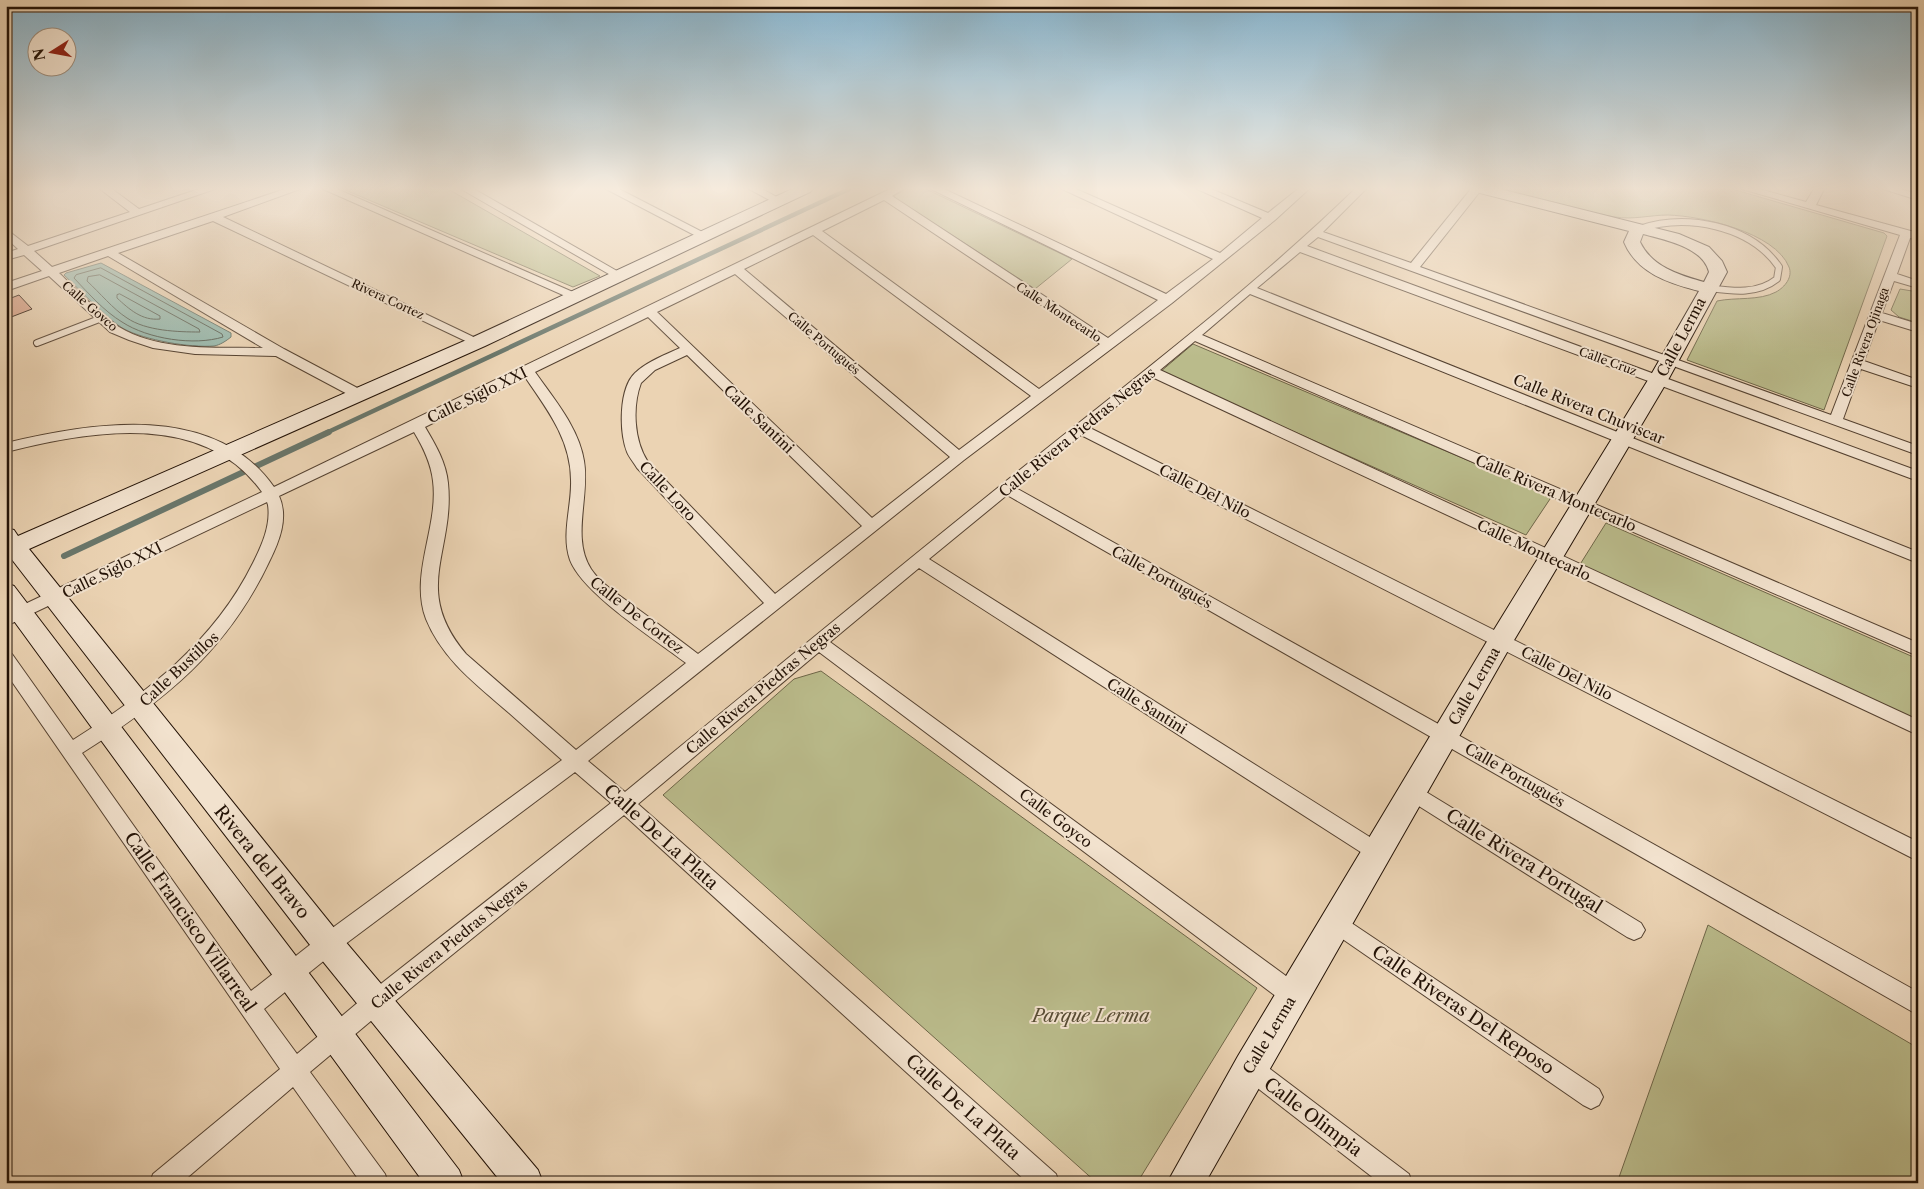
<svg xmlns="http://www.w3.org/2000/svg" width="1924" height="1189" font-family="'Libre Caslon Text',serif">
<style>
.green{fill:#babb8b;stroke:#6e6648}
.water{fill:#98b8ac;stroke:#69766a}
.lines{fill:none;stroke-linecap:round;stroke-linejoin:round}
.shore{stroke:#5e6559;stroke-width:1}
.stream-far1{stroke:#69766a;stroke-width:4.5}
.stream{stroke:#69766a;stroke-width:6}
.building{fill:#d8a187;stroke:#231206}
.lane-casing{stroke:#554231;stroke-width:8}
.street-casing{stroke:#554231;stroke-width:2}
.secondary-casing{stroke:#231206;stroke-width:2}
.lane{stroke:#f2e2ce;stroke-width:6}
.street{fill:#f2e2ce;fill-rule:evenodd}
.secondary{fill:#f2e2ce;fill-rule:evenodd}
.labels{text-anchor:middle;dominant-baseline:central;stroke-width:4;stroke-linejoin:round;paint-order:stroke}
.far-street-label{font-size:12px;fill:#231206;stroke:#f2e2ce}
.street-label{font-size:15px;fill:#231206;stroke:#f2e2ce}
.near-street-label{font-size:18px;fill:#231206;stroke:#f2e2ce}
.near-park-label{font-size:18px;font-style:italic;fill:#584d35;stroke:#f2e2ce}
</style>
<rect width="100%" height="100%" fill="#ebd3b3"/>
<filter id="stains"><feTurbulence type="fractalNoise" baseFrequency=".004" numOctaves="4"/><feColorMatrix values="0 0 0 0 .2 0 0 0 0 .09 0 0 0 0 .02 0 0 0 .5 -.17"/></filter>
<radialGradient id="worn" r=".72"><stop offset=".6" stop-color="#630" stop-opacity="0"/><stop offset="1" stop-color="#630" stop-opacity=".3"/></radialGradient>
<path class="green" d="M343,189h105l152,87 -27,11z
M906,189h20l146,70 -37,30 -140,-91 -1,-2z
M1497,189h235l152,44 3,3 -63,174 -137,-50 30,-59c19,-4 42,0 59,-9 9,-5 17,-15 13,-25 -14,-35 -88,-51 -121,-52 -18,0 -35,5 -53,2 -39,-6 -79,-19 -118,-28z
M1900,289l18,3v31l-19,-6 -8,-7z
M1193,344l359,152 -26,39 -366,-163z
M1606,523l312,136v62l-339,-155z
M821,671l436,317 -120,195h-40l-434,-388 131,-116z
M1708,925l210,123v135h-301z"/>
<path class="water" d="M101,263l130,70v4c-5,4 -11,8 -17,9 -24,2 -69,-6 -90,-17 -15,-8 -46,-41 -60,-54l2,-2z"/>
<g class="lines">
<path class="shore" d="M101,268l121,66 1,3c-29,9 -75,2 -101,-15 -18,-11 -33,-28 -48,-44l2,-3z
M100,275l99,54 1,3c-22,0 -54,-1 -73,-14 -14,-9 -27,-25 -40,-37l1,-4z
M120,294l40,22v3c-18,2 -31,-10 -43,-21v-3z"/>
<path class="stream-far1" d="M326,433l523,-244"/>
<path class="stream" d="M64,556l265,-124"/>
</g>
<path class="building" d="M19,295l13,14 -26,10v-19z"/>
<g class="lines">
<defs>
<path id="lane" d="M1639,229c47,-16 111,-4 140,38l-2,12c-20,16 -45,12 -69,9
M37,343l65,-25"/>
<path id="street" d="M100,189h12l27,20 60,-20h16l-181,62 18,16 233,-78h15l-77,28 261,125 -2,3h-8l-261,-124 -95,32 166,96 79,42 2,3 -2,3h-10l-77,-41 -81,-2 -42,-6 -24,-8 -19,-8 -61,-56 -43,15v-8l36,-12 -18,-16 -18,5v-7l12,-4 -12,-11v-9l22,17 102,-34zM108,256l155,92c-47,-1 -102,4 -144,-21 -19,-12 -43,-38 -60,-54z
M323,189h14l245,107 -2,3h-8z
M461,189h13l150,86 -2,2h-8z
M606,189h13l91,47 -2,2h-8z
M749,189h13l22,12 -5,3 -4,-1z
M890,189h13l-11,7 216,142 50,-38 -227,-111h13l222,105 47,-35 -151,-70h14l144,64 42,-35 -65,-29h14l57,24 30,-24h11l-34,31 -103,83 -208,157 -376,301 37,31c135,-111 269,-221 406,-331 110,-88 223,-174 324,-272h11l-43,43 88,31 60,-74h11l-62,78 411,148 69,-180 -158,-46h17l47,13 8,-13h10l-8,16 102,28v7l-8,-2 -13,36 21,7v7l-24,-7 -12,32 36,11v8l-39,-12 -15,41 54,19v8l-57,-19 -18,50 75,27v9l-600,-218 -11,9 611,225v10l-618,-229 -43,36 661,264v11l-668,-269 -48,41 716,308v13l-723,-315 -35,29 758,350v15l-766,-358 -62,51 828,414v19l-837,-426 -65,53 902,504v23l-911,-520 -78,64 455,287 3,6 -3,6 -7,3 -7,-3 -451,-290 -89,74 471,345 3,8 -3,8 -8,3 -8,-3 -466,-351 -181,152 418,370 3,9h-31l-404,-368 -240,195 -74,62 75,102 3,9h-27l-68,-96 -112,96h-31l3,-9 127,-105 -274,-396v-21l6,2 61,86c73,-46 141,-98 180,-177 9,-18 18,-38 15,-58l-1,-3 -261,124v-13l256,-121c-59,-82 -172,-61 -256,-40v-9c87,-21 208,-41 268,44zM884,200l216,144 -61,45 -217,-158zM813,235l218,161 -72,54 -215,-181zM735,274l215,183 -78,61 -215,-206zM648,317l32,31c-15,7 -32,13 -45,25 -16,15 -16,58 -8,79 2,5 7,11 10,16l127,135 -66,51c-22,-17 -44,-33 -67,-50 -13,-10 -30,-20 -40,-35 -20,-31 -1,-73 -7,-108 -5,-33 -30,-62 -49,-89zM687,355l175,171 -87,68 -127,-132c-14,-21 -16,-55 -7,-79l14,-13zM525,377c22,32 46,63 46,103 1,26 -10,54 -1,80 13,34 86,80 116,103l-110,87 -110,-96c-55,-65 -11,-102 -18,-171 -2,-21 -13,-39 -23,-56zM414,432c9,15 17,31 19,49 6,46 -24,93 -7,138 16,40 51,66 82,93 18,16 36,32 54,48l-242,177 -69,54 -169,-238c82,-52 145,-102 187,-191 10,-20 20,-44 10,-66zM575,772l36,31 -243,191 -71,60 -33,-45 72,-58z
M1883,189h17l18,5v6z
M1413,784l228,139 4,7 -4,7 -7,3 -7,-3 -221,-139 -3,-6 3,-6z
M1335,912l264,177 4,8 -4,8 -8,4 -8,-4 -255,-176 -3,-7 3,-7z
M1250,1057l8,3 151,114 3,9h-32l-138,-107 -3,-8 3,-8z"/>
<path id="secondary" d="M792,189h21l-3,3 -325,154 -456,203 310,385 199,236 5,13h-41l-185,-229 -307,-397 -4,1v-30l8,2 4,6 453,-198z
M1473,189h27l179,45 30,13 13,14 5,11 -59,108 -158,267 -305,536h-38l71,-127 254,-423 156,-253 51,-89c-31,-8 -62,-18 -75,-49l5,-11 -153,-39zM1643,234c22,6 60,13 66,38l-5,10c-25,-7 -52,-15 -64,-40z
M6,583l8,3 445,584 5,13h-40l-418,-573z"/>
</defs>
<use href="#lane" class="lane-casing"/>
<use href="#street" class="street-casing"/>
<use href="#secondary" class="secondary-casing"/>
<use href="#lane" class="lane"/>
<use href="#street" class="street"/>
<use href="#secondary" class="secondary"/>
</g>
<linearGradient id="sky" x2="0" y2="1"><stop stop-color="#88b6d0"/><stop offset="0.53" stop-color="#f6ebdd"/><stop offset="1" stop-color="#f6ebdd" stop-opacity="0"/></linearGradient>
<rect width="1924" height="356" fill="url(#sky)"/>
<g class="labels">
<g class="far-street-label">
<text transform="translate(388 299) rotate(25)">Rivera Cortez</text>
<text transform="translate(90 306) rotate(41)">Calle Govco</text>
<text transform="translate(1059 312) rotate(33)">Calle Montecarlo</text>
<text transform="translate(1865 342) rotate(-70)">Calle Rivera Ojinaga</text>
<text transform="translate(824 343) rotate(40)">Calle Portugués</text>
<text transform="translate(1608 361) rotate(20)">Calle Cruz</text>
</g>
<g class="street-label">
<text transform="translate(1681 337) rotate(-62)">Calle Lerma</text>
<text transform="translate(477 395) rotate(-26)">Calle Siglo XXI</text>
<text transform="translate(1589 409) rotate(22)">Calle Rivera Chuviscar</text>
<text transform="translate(759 419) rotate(44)">Calle Santini</text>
<text transform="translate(1077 432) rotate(-39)">Calle Rivera Piedras Negras</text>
<text transform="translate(668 491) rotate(47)">Calle Loro</text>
<text transform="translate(1205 491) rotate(27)">Calle Del Nilo</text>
<text transform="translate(1556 493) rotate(23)">Calle Rivera Montecarlo</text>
<text transform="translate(1534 550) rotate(25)">Calle Montecarlo</text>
<text transform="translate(112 570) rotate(-26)">Calle Siglo XXI</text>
<text transform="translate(1162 577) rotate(29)">Calle Portugués</text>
<text transform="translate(637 615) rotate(38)">Calle De Cortez</text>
<text transform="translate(179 669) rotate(-43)">Calle Bustillos</text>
<text transform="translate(1567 673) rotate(27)">Calle Del Nilo</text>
<text transform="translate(1474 686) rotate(-60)">Calle Lerma</text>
<text transform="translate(763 688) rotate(-40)">Calle Rivera Piedras Negras</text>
<text transform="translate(1147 706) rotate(32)">Calle Santini</text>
<text transform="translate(1515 775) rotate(30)">Calle Portugués</text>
<text transform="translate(1056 818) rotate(37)">Calle Goyco</text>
<text transform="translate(449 944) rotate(-39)">Calle Rivera Piedras Negras</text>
<text transform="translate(1269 1035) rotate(-59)">Calle Lerma</text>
</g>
<g class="near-street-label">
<text transform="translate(661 837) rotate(42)">Calle De La Plata</text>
<text transform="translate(1524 861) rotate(32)">Calle Rivera Portugal</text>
<text transform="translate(262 862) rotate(51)">Rivera del Bravo</text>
<text transform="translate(190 922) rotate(55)">Calle Francisco Villarreal</text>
<text transform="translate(1463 1010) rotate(34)">Calle Riveras Del Reposo</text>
<text transform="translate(963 1107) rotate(42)">Calle De La Plata</text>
<text transform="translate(1313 1117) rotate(37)">Calle Olimpia</text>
</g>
<g class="near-park-label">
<text x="1091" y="1016">Parque Lerma</text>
</g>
</g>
<rect width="1924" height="1189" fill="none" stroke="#ebd3b3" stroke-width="25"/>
<rect x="8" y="8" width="1909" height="1174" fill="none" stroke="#231206" stroke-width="2.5"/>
<rect x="12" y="12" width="1899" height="1164" fill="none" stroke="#231206"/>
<g transform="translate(52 52) rotate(259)"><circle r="24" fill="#f2e2ce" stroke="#9f8f7e"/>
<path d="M0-4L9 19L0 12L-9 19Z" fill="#8f2418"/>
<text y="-8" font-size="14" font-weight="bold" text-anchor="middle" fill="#231206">N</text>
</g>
<rect width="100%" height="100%" filter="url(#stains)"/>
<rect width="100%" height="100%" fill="url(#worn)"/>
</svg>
